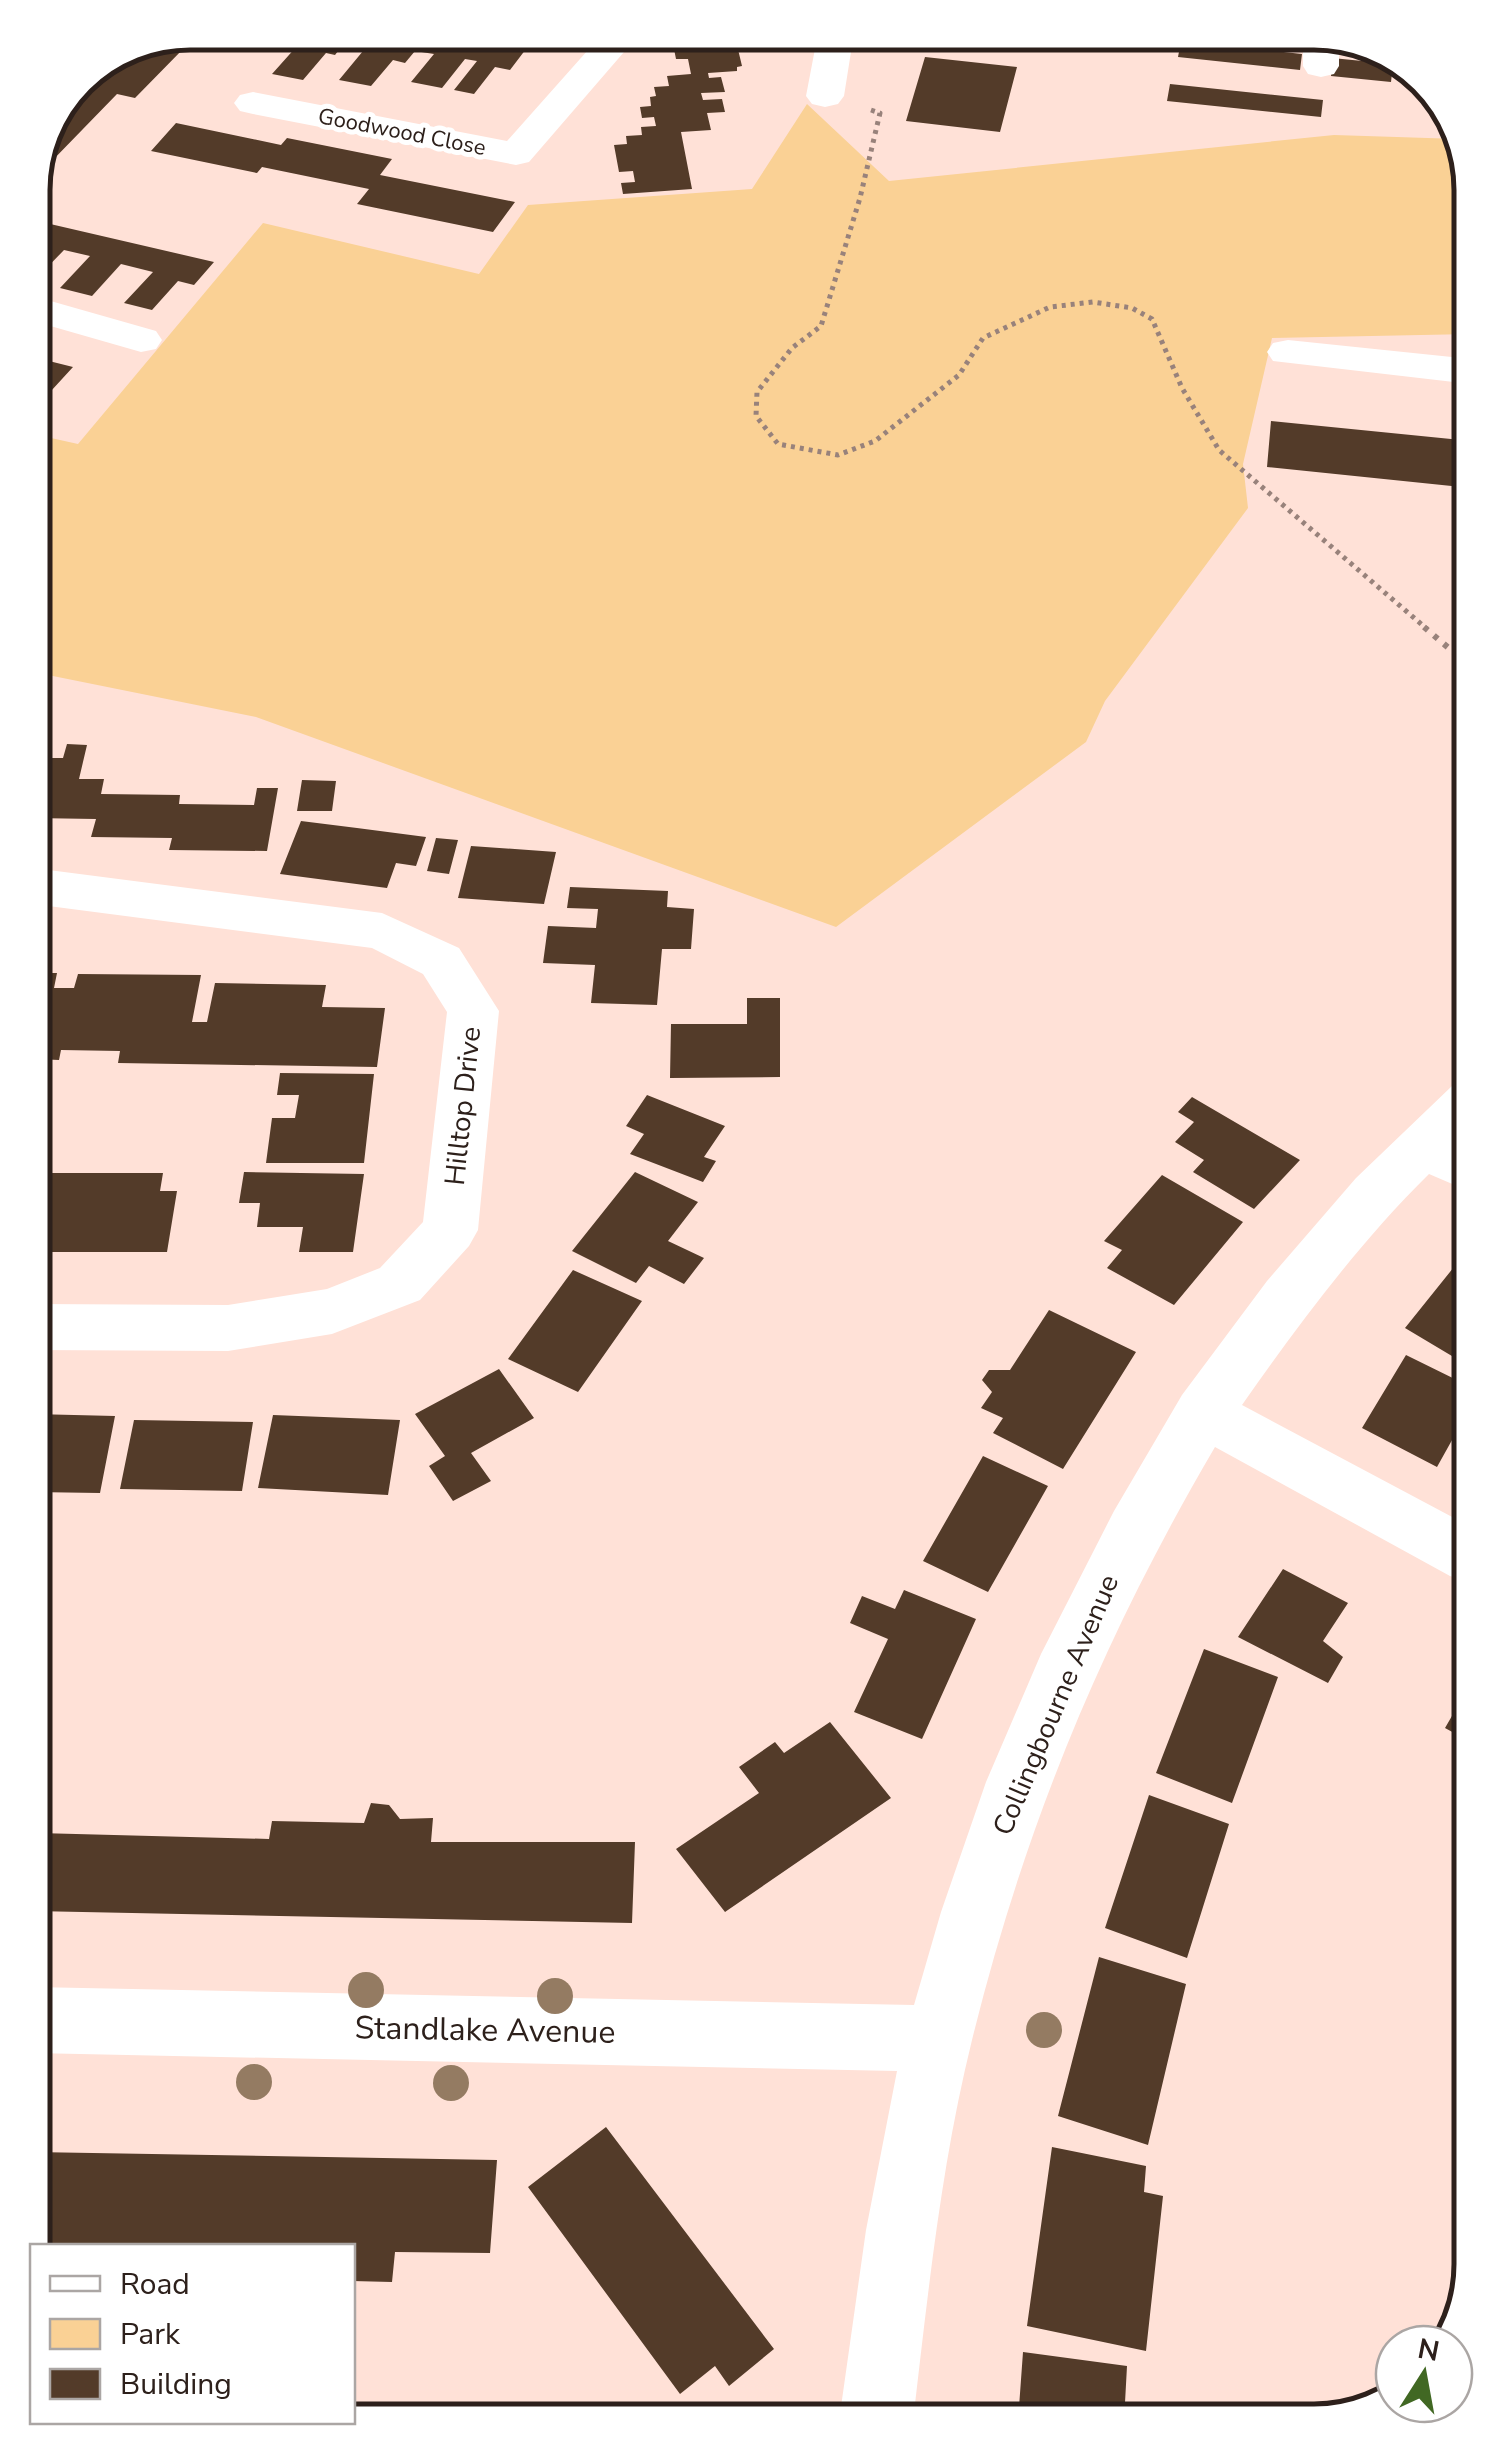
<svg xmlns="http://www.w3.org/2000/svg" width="1504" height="2454" font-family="'Nunito Sans',sans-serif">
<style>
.green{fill:#fad195}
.building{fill:#533b29}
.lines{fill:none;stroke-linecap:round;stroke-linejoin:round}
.path-far1{stroke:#98827b;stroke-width:5;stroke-dasharray:4 5;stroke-linecap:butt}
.path{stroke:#98827b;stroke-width:6;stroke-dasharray:5 8;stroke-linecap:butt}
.minor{fill:#fff;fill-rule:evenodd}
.tree{fill:#947b62}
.labels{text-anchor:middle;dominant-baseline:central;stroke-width:10;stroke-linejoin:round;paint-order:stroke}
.far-street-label{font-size:22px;fill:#2d201b;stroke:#fff}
.street-label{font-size:28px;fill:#2d201b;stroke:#fff}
.near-street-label{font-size:32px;fill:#2d201b;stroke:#fff}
.rim{fill:none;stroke:#2d201b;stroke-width:5}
</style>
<rect width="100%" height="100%" fill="#ffe1d7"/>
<path class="green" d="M807,104l82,77 445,-46 125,4 12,51v144l-199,4 -29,126 5,44 -143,193 -19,41 -250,185 -580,-210 -223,-45v-238l45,10 185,-221 216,51 49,-69 224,-16z"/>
<path class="building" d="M190,32l31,1 -17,18 -19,-4 -50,51 -18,-4 -69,71 -7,-2 35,-78 12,3 22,-22z
M286,33h95l42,8 7,-8h8l88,16 -16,21 -15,-3 -21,27 -20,-4 23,-29 -12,-2 -23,29 -31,-6 23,-28 -19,-3 -10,12 -12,-3 -22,26 -32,-6 24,-29 -21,-5 -7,9 -9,-2 -23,27 -31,-6 25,-28 -19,-4z
M671,33l85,3 -21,1 7,29 -5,1v4l-29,2 1,5 12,-1 4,15 -24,1 2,7 19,-1 3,13 -18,1 4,17 -30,2 11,57 -69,5 -2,-11 14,-1 -2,-11 -14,1 -5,-27 13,-1 -1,-8 16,-1 -1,-8 15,-1 -2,-9 -12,1 -2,-11 11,-1 -1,-9 6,-1 -2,-9 15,-1 -2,-10 24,-2 -3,-15h-12l-2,-10 11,-1 -2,-7h-10z
M1181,41l121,13 -2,16 -122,-13z
M1352,42l42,15v1l-43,-4z
M925,57l92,10 -17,65 -94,-11z
M1332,58l61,6 -2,18 -60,-6z
M1170,84l153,16 -2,17 -154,-16z
M176,123l105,22 6,-7 105,21 -12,16 135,27 -22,30 -136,-28 12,-15 -107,-22 -5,6 -106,-22z
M33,220l181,42 -20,23 -16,-4 -26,29 -28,-7 29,-31 -32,-8 -29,32 -32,-8 30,-32 -26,-6 -31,32z
M33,357l40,10 -33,36 -7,-2z
M1271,421l200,20v47l-204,-21z
M67,744l20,1 -8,34h25l-3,15 79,1 -1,9 75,1 3,-17h21l-11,63 -98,-1 3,-12 -81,-1 5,-18 -63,-1v-60h30z
M302,780l34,1 -4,30h-35z
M301,821l56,7 69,9 -10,29 -20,-3 -9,25 -107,-14z
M436,838l22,2 -9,34 -22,-3z
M471,846l85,6 -12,52 -86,-6z
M570,887l98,4 -1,16 27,2 -3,40h-29l-5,56 -66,-2 4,-38 -52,-2 5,-37 48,2 2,-19 -31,-1z
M33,959h10l-4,14h18l-3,15h20l4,-14 123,1 -9,47h15l8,-39 111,2 -4,22 63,1 -8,59 -259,-4 2,-12 -59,-1 -2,10 -23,-1 4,-13h-7z
M747,998h33v79l-110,1 1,-54h76z
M280,1073l94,1 -10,89h-98l6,-45h23l4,-23h-22z
M647,1095l78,31 -21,31 12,4 -13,21 -73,-28 14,-20 -18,-8z
M1192,1097l108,63 -46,49 -61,-37 11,-12 -29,-18 19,-20 -16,-10z
M244,1172l120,2 -11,78h-54l4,-25h-46l3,-24h-21z
M635,1172l63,30 -30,39 36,17 -20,26 -35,-18 -13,17 -64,-32z
M47,1173h116l-3,18h17l-10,61h-134z
M1162,1175l81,47 -69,83 -67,-37 15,-18 -18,-9z
M1466,1252l5,4v104l-4,5 -62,-37z
M573,1270l69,31 -64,91 -70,-33z
M1049,1310l87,42 -73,117 -70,-36 10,-15 -22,-10 11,-16 -10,-12 7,-10h21z
M1406,1355l65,32v19l-34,61 -75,-39z
M499,1369l35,49 -63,35 20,28 -38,20 -24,-35 16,-10 -30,-42z
M33,1414l82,2 -15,77 -67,-1z
M273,1415l127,5 -12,75 -130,-7z
M134,1420l119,2 -11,69 -122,-2z
M983,1456l65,30 -60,106 -65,-31z
M1283,1569l65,34 -25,38 20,16 -15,26 -90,-46z
M904,1590l72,29 -54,120 -68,-27 34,-73 -38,-16 12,-27 33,13z
M1204,1649l74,28 -46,126 -76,-30z
M1471,1683v91l-17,-9 13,-25 -22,-12z
M830,1722l61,76 -166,114 -49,-63 83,-56 -20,-26 36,-25 9,11z
M1149,1795l80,29 -42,134 -82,-30z
M371,1803l18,2 11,14 33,-1 -2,24h204l-3,81 -599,-12v-107h10l-5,29 231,6 3,-18 92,2z
M1099,1957l87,27 -38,161 -90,-29z
M606,2127l168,222 -45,37 -14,-20 -35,28 -152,-207z
M1052,2147l94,19 -2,26 19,4 -17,155 -119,-25z
M33,2152l464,8 -7,93 -95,-1 -3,30 -40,-1v-35h-319z
M1023,2352l104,14 -3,55h-106z"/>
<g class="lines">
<path class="path-far1" d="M871,110l9,3 -20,85 -39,128 -29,22 -35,44 -1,24 22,28 60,11 37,-14 84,-66 24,-37 67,-31 43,-5 39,6 20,11 30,69 37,62 208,179"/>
<path class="path" d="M1424,627l47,40"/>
<path class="minor" d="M589,33h36l-1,19 -95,110 -13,3 -263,-51 -13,-3 -6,-8 6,-8 13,-3 254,49 81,-91z
M818,33h36l-10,63 -6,8 -13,3 -13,-3 -6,-8z
M1303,33h21l15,5v28l-5,8 -13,3 -13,-3 -5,-8z
M33,296l123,35 6,9 -6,9 -15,3 -108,-31z
M1288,340l183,19v25l-198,-23 -6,-9 6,-9z
M33,868l349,45 77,35 40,63 -21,219 -9,16 -49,54 -88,34 -104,17 -195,-1v-46l195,1 99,-16 53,-21 43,-46 24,-210 -24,-38 -51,-26 -339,-44z
M1471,1080v52l-9,9 9,5v46l-42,-18c-71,70 -130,150 -187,231l229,122v56l-21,-7 -235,-129c-112,191 -190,378 -243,593 -31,125 -44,254 -59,381h-74l27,-191 31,-159 -864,-18v-66l881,18 27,-93 45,-130 55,-128 73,-143 68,-116 85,-114 89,-103 96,-92z"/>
</g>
<g class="tree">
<circle cx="366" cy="1990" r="18"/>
<circle cx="555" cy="1996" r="18"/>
<circle cx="1044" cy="2030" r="18"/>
<circle cx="254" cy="2082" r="18"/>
<circle cx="451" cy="2083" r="18"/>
</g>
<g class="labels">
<g class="far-street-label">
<text transform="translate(402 132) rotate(11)">Goodwood Close</text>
</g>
<g class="street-label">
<text transform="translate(463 1106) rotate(-84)">Hilltop Drive</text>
<text transform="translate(1056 1705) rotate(-67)">Collingbourne Avenue</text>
</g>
<g class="near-street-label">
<text transform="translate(485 2030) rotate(1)">Standlake Avenue</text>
</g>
</g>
<path d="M0 0H1504V2454H0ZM190 50H1314A140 140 0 0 1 1454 190V2264A140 140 0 0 1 1314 2404H190A140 140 0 0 1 50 2264V190A140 140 0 0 1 190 50Z" fill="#fff" fill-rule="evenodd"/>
<path class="rim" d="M190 50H1314A140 140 0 0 1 1454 190V2264A140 140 0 0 1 1314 2404H190A140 140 0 0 1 50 2264V190A140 140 0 0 1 190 50Z"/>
<rect x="30" y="2244" width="325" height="180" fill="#ffffff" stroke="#aba6a4" stroke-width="2.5"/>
<rect x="50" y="2276" width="50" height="15" fill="#ffffff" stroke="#aba6a4" stroke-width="2.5"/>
<text x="120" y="2294" font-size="30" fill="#2d201b">Road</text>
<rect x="50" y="2319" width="50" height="30" fill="#fad195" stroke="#aba6a4" stroke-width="2.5"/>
<text x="120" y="2344" font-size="30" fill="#2d201b">Park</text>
<rect x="50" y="2369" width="50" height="30" fill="#533b29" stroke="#aba6a4" stroke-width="2.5"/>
<text x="120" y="2394" font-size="30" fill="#2d201b">Building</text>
<g transform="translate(1424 2374) rotate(11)"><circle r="48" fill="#ffffff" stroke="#aba6a4" stroke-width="2.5"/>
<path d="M0-8L18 38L0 25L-18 38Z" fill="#416823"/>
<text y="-15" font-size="28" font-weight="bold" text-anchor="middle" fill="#2d201b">N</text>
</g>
</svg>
